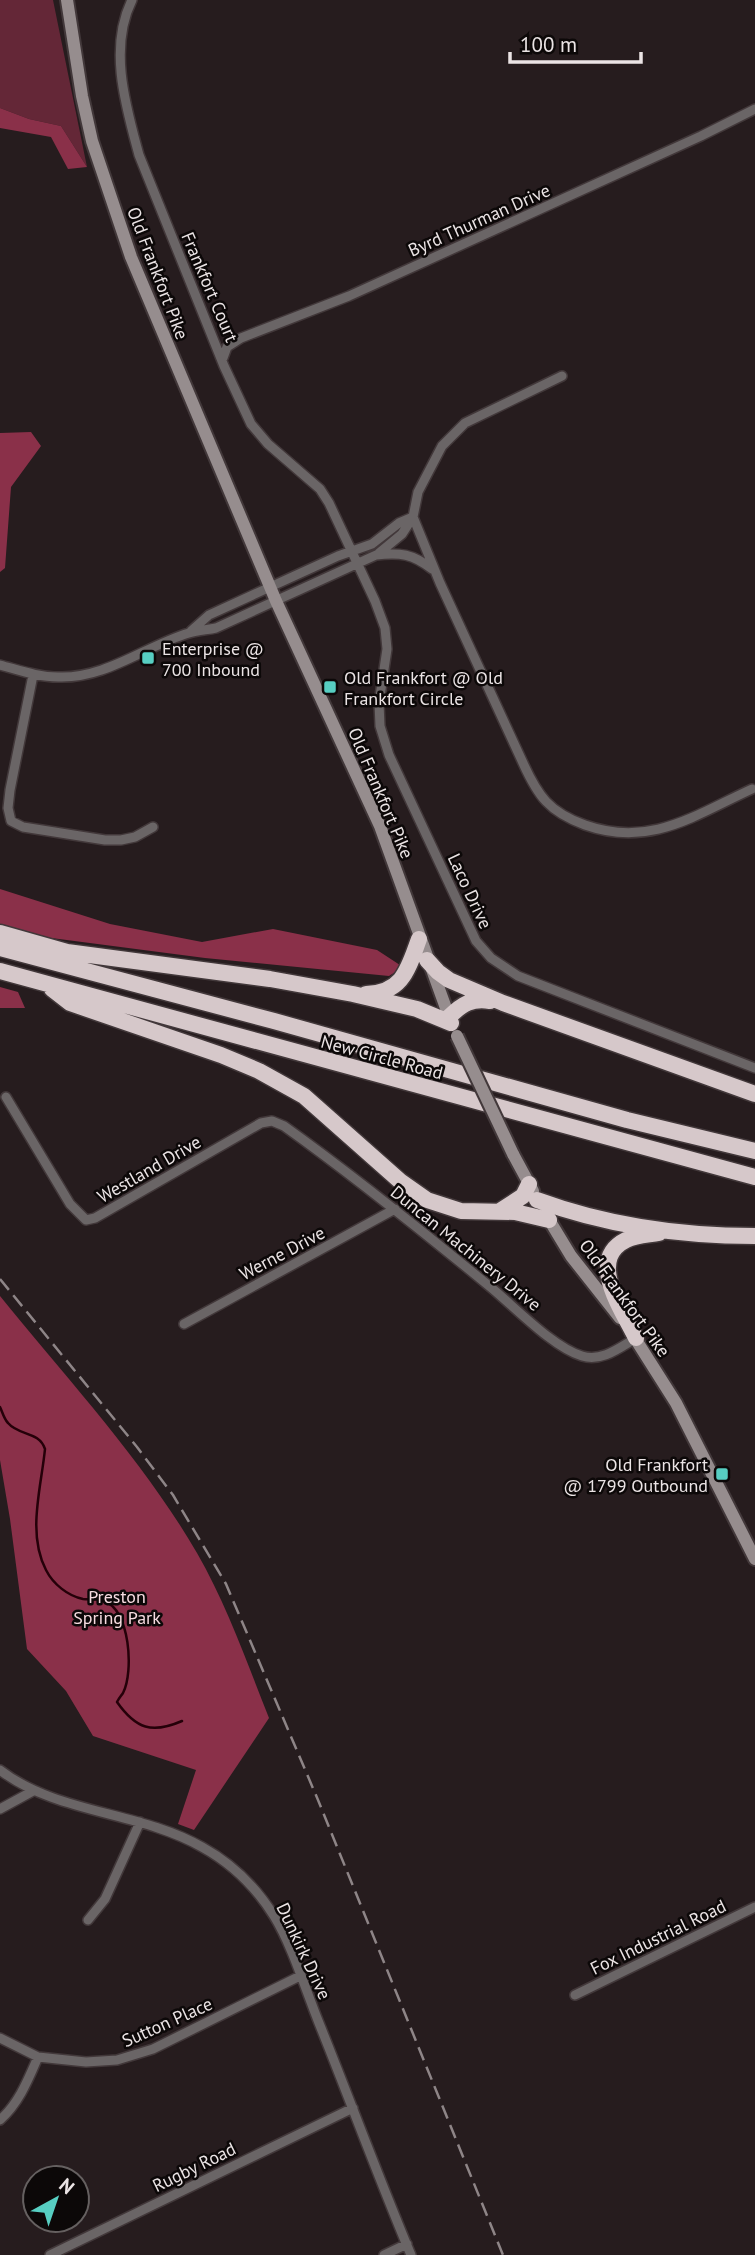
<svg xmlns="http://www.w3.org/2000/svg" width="755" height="2255" font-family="'PT Sans',sans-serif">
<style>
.green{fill:#642737}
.forest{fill:#8a3049}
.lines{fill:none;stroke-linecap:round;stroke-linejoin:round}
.stream{stroke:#250009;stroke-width:2.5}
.street-casing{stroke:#42383a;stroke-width:12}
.secondary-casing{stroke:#42383a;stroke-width:16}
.highway-casing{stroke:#42383a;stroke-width:19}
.street{stroke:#6a6566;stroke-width:9}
.secondary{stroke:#968d8e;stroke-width:12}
.highway{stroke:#d6c8ca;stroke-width:16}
.rail{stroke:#8e8587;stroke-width:2.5;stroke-dasharray:14 7;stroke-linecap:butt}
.secondary-bridge-casing{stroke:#42383a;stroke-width:16;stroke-linecap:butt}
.secondary-bridge{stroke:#968d8e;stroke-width:12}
.poi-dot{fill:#57cec2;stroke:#0c0808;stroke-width:2.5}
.labels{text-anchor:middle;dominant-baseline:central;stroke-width:5;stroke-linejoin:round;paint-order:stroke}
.street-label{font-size:18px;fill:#ebe4e5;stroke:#0c0808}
.poi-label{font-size:18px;fill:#ebe4e5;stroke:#0c0808;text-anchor:start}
.park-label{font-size:18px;fill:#f6dbe0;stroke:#0c0808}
</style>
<rect width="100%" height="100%" fill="#261c1e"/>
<path class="green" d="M0,0h53l34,167 -26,-41 -32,-7 -29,-11z"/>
<path class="forest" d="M0,108l29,11 32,7 26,41 -19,2 -17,-32 -51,-9z
M31,432l10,14 -30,41 -6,81 -5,4v-139z
M0,889l110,35 92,18 71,-13 104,21 26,17 -14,9 -184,-18 -192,-25 -13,-3z
M0,987l18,5 7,16h-25z
M0,1296c67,83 143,164 197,257 30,52 50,110 72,165l-75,112 -16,-6 18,-54 -103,-34 -27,-45 -39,-42 -17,-130 -10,-59z"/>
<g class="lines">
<path class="stream" d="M0,1407c2,4 4,12 8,16 11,13 31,8 37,26 -4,40 -18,84 1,121 7,14 22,26 37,29 7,1 14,-1 21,2 26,8 30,71 19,92 -2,3 -4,5 -6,9 19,27 35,32 65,19"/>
<defs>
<path id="street" d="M132,0c-24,48 -6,107 7,155l85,211 27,58 17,20 52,45 9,14 46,98 10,27 2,21 -8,54 1,23 9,29 87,186 15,17 27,18 237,92
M223,358l4,-11 14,-9 108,-42 352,-160 54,-27
M562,376l-97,47 -23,23 -24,46 -5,25 27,66 83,180c15,33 26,49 62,62 65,23 110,-10 167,-36
M379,553l23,-19 11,-17
M191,631l18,-16 129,-59 34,-12 27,-21 14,-6
M0,665c19,5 38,12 58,12 48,2 87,-31 131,-44 9,-3 18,-3 27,-5l160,-73c24,-3 37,-1 56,14
M33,675l-23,115 -2,18 3,13 12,6 82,13h16l14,-3 18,-10
M6,1097l64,107 16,16 9,-2 166,-95 11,-2 12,5c70,50 137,104 204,159 25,20 64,62 94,71 20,6 37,-8 54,-18
M184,1324l211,-115
M0,1770c57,44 139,41 202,77 29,16 54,40 72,69 18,29 32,75 45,107 31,77 60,156 92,232
M0,1809l33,-18
M88,1920l17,-21 35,-77
M575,1995l180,-88
M0,2038l38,19 48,5 31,-2 36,-11 147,-73
M0,2120c19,-17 28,-40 38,-63
M50,2255l303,-147
M384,2255l23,-11"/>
<path id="secondary" d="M67,0l15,96 10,45 39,116 145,344 104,225 71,196
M513,1154l20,37
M545,1213l26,43 49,62
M631,1332l45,71 79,156"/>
<path id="highway" d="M0,933l67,19 203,27 83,15 64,15 34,14
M0,948l274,73 353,99 128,31
M427,960l11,12 11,8 54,23 252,91
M0,971l755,206
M52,989l18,14 151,52 38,16 45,25 96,85 27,19 34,11 54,1 34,8
M366,994c37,-1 42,-25 53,-55
M449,1017c13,-13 23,-19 41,-16
M537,1200c68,25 145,36 218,36
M500,1211l23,-15 6,-12
M636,1338c-13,-27 -50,-78 -10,-98 10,-5 22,-5 33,-7"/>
</defs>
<use href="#street" class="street-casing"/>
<use href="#secondary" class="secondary-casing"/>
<use href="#highway" class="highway-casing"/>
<use href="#street" class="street"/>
<use href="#secondary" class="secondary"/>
<use href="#highway" class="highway"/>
<path class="rail" d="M0,1279l137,168 36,48 53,89 92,216 185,455"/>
<defs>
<path id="secondary-bridge" d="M457,1036l56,118"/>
</defs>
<use href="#secondary-bridge" class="secondary-bridge-casing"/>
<use href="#secondary-bridge" class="secondary-bridge"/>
</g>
<g class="poi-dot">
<rect x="141" y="651" width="14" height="14" rx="3.5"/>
<rect x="323" y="680" width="14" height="14" rx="3.5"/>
<rect x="715" y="1467" width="14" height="14" rx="3.5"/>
</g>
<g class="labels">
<g class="street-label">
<text transform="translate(479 220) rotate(-24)">Byrd Thurman Drive</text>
<text transform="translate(158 273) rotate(69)">Old Frankfort Pike</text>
<text transform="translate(210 287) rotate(67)">Frankfort Court</text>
<text transform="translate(381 793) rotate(67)">Old Frankfort Pike</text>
<text transform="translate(470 891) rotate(65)">Laco Drive</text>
<text transform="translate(382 1057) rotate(15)">New Circle Road</text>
<text transform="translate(149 1169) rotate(-30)">Westland Drive</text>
<text transform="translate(466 1248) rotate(39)">Duncan Machinery Drive</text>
<text transform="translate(282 1253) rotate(-28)">Werne Drive</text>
<text transform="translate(625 1298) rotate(54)">Old Frankfort Pike</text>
<text transform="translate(658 1937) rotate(-26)">Fox Industrial Road</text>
<text transform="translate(304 1951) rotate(65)">Dunkirk Drive</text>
<text transform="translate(167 2022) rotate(-24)">Sutton Place</text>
<text transform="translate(194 2167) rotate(-26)">Rugby Road</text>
</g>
<g class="poi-label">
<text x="162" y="648">Enterprise @<tspan x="162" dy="21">700 Inbound</tspan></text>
<text x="344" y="677">Old Frankfort @ Old<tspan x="344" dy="21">Frankfort Circle</tspan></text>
<text x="708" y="1464" text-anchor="end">Old Frankfort<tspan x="708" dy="21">@ 1799 Outbound</tspan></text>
</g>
<g class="park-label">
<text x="117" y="1596">Preston<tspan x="117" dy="21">Spring Park</tspan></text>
</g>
</g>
<g transform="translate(56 2199) rotate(40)"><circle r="33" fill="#0c0808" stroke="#656060" stroke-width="2"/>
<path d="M0-5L12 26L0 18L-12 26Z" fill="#57cec2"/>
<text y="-10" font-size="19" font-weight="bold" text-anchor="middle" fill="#ebe4e5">N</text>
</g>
<path d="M510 52v10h131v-10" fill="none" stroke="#ebe4e5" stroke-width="3.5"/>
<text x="520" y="52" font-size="21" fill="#ebe4e5" stroke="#0c0808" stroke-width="5" paint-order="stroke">100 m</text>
</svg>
